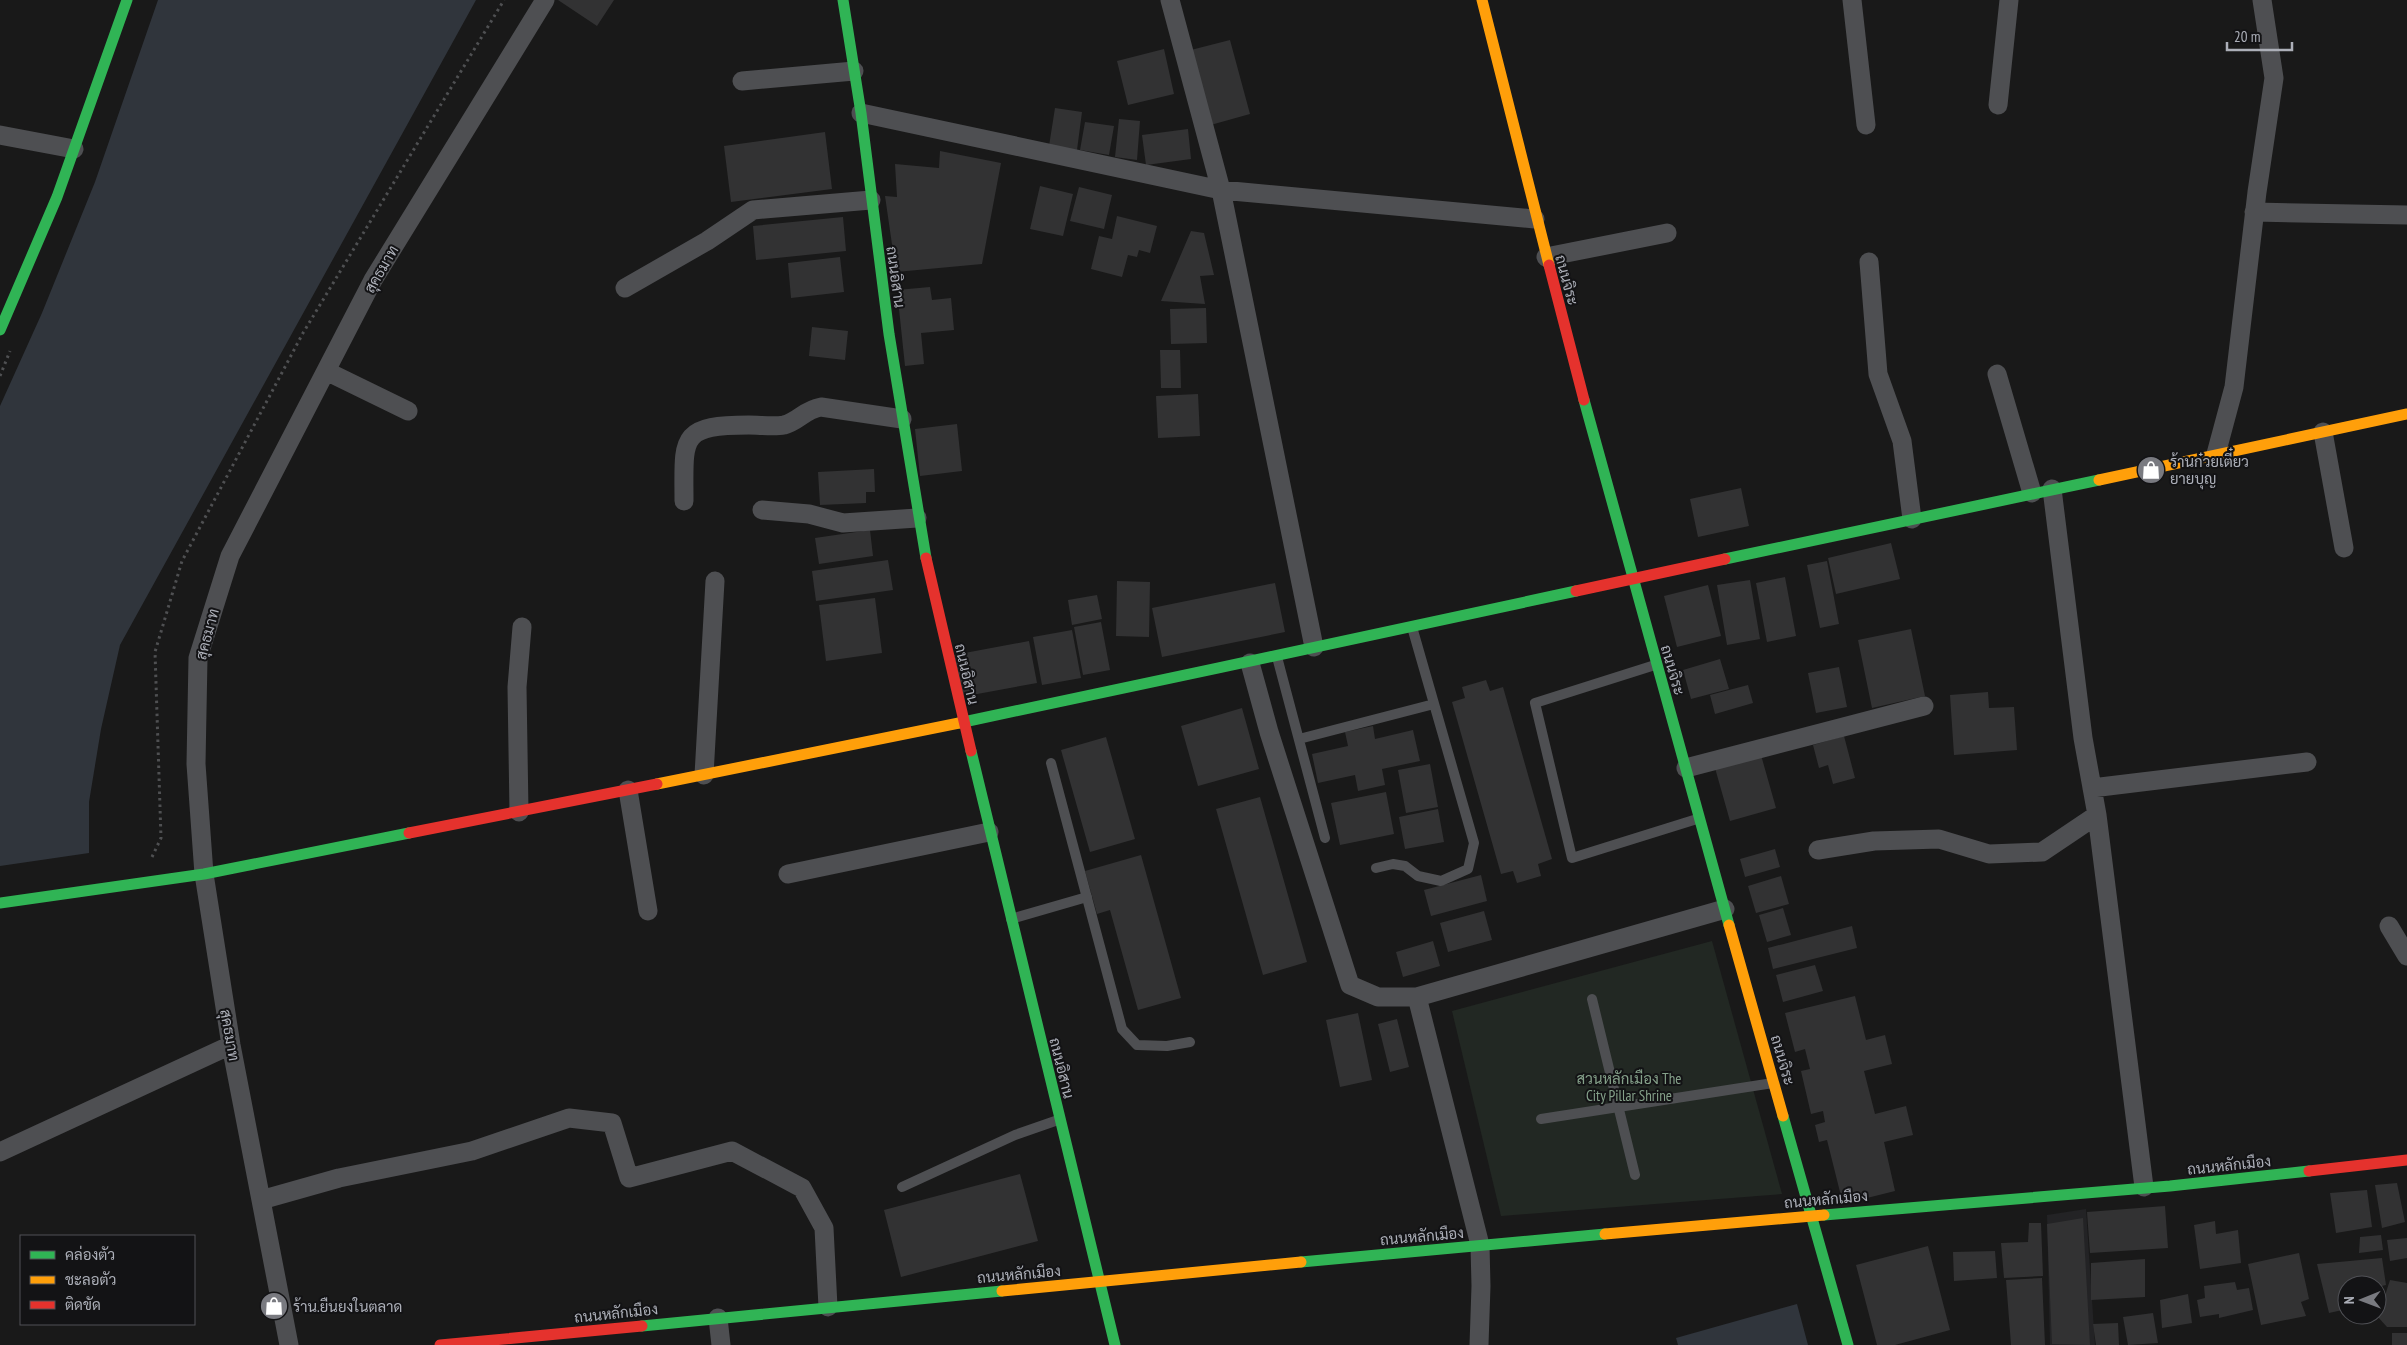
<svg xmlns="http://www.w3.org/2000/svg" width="2407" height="1345" font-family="'PT Sans Narrow',Sarabun,sans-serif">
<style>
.built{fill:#232325}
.green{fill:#222823}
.water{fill:#30353c}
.building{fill:#323233}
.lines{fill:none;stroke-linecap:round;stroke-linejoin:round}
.path{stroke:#4f5052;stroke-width:3;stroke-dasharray:2.5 4;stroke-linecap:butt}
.lane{stroke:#4e4f52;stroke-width:10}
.street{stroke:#4e4f52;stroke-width:19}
.fast{stroke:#30b455;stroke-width:11}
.slow{stroke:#ff9f0a;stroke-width:11}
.jam{stroke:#e5322d;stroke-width:11}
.labels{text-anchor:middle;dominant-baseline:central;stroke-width:4;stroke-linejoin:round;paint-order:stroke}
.street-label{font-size:15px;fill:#acafb8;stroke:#131315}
.poi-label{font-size:15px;fill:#acafb8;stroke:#131315;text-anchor:start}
.park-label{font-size:15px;fill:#85a18a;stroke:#131315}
</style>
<rect width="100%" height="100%" fill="#191919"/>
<path class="built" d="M2086,1209l9,136h-45l-3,-130z"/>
<path class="green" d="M1712,941l70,253 -281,22 -49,-205z"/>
<path class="water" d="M158,0h318l-356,645 -19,84 -12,73v51l-89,13v-460l42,-93 53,-131z
M1797,1304l11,41h-130l-2,-7z"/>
<path class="building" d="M558,0h56l-17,26z
M1230,40l20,74 -43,12 -20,-75z
M1164,49l10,45 -46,11 -11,-44z
M1055,108l27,4 -5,38 -28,-4z
M1119,119l21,2 -3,39 -22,-3z
M1085,122l29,4 -5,29 -29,-5z
M1188,129l3,30 -45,6 -4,-30z
M825,132l7,57 -101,13 -7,-56z
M940,151l61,12 -19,101 -86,8 -11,-76 12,1 -2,-33 44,4z
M1040,186l33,8 -10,42 -33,-7z
M1079,187l33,8 -8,34 -34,-8z
M1117,216l40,10 -7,27 -11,-3 -2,7 -9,-2 -6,22 -31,-8 8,-33 13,3z
M843,217l3,34 -90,9 -3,-34z
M1191,231l13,2 10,42 -14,1 5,28 -44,-3z
M840,257l4,35 -53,6 -3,-35z
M930,287l2,13 19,-2 3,32 -33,3 3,31 -19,2 -8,-76z
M1206,308l1,35 -36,1 -1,-35z
M812,327l36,4 -3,29 -36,-4z
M1160,350h20l1,38h-20z
M1198,394l2,42 -42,2 -2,-42z
M957,424l5,47 -42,5 -5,-47z
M874,469l1,23h-9v11l-46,2 -2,-33z
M1741,488l8,38 -51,11 -8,-38z
M870,530l3,26 -54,8 -4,-26z
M1891,543l9,36 -64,15 -8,-36z
M888,560l5,30 -77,11 -4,-30z
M1827,561l12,63 -19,4 -13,-63z
M1785,577l11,59 -29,6 -11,-59z
M1750,580l10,59 -33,6 -10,-60z
M1117,581l33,1 -1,55 -33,-1z
M1275,583l10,49 -123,25 -10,-49z
M1708,585l13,51 -44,11 -13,-51z
M1097,595l5,24 -30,6 -4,-25z
M875,598l7,55 -56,8 -7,-56z
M1101,622l9,48 -27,5 -9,-48z
M1911,629l14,67 -53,12 -14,-68z
M1072,630l9,48 -39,7 -9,-48z
M1029,641l8,42 -76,14 -7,-42z
M1720,659l9,30 -38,10 -8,-29z
M1839,667l8,40 -31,6 -8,-40z
M1486,680l4,11 13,-4 49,172 -14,5 3,12 -24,7 -4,-12 -12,3 -49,-172 13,-4 -3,-11z
M1748,685l5,18 -38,11 -5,-19z
M1988,692l1,16 25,-1 3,43 -63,5 -4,-60z
M1242,708l17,61 -61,17 -17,-60z
M1373,726l2,13 38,-9 7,31 -38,8 3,16 -27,6 -3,-16 -37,8 -6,-29 36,-8 -3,-14z
M1844,736l11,42 -22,6 -5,-19 -9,3 -6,-23z
M1106,737l29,102 -45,13 -29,-102z
M1761,755l15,53 -46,13 -15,-53z
M1430,764l8,43 -32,6 -8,-43z
M1386,792l8,42 -54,11 -9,-42z
M1260,797l47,165 -44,13 -47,-166z
M1438,809l6,33 -39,7 -6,-32z
M1775,849l5,18 -35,10 -5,-18z
M1141,855l40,143 -43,12 -28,-100 -13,4 -12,-43z
M1481,875l6,26 -56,15 -7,-26z
M1781,876l8,28 -33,9 -8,-27z
M1783,908l8,27 -24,7 -8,-27z
M1484,911l8,29 -44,12 -8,-29z
M1852,926l5,22 -84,21 -5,-21z
M1433,941l7,25 -37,11 -7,-25z
M1815,965l8,26 -40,11 -7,-27z
M1855,996l11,44 19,-5 7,29 -28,7 11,43 31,-8 7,29 -29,7 11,49 -52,13 -16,-64 -8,2 -4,-17 10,-3 -2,-11 -12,3 -10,-43 9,-2 -5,-20 -10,3 -10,-39z
M1358,1013l14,67 -32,7 -14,-67z
M1397,1019l12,48 -19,5 -12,-48z
M1020,1174l18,67 -137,36 -17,-67z
M2397,1183l8,39 -23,6 -7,-43z
M2367,1190l5,37 -36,6 -6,-40z
M2165,1206l3,42 -78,5 -3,-41z
M2083,1218l7,127 -38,-1 -5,-120z
M2215,1221l1,13 22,-4 3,33 -41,6 -6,-44z
M2029,1223h12l2,53 -39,2 -3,-35 27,-1z
M2381,1235l2,15 -24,3 1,-16z
M2407,1238v20l-17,3 -3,-21z
M1928,1246l22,84 -55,15h-18l-21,-80z
M1995,1251l2,27 -43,3 -1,-29z
M2299,1253l10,46 -8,3 5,14 -45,9 -13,-61z
M2382,1258l4,27 -9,2v-2h-30v24l-18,4 -12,-49z
M2145,1259v38l-54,3v-37z
M2042,1278l3,67h-34l-5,-65z
M2390,1280l17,3v44h-20l-9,-10z
M2235,1282l2,8 12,-2 4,22 -34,8v-4l-19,3 -3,-17 8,-2 -1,-12z
M2188,1294l4,29 -30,5 -2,-28z
M2153,1313l5,30 -30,2 -5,-28z
M2118,1323l1,22h-23l-3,-21z
M2392,1333h15v12h-15z"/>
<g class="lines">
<path class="path" d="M0,376l10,-25
M152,857l9,-19 -6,-186 27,-91 121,-228 201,-333"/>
<path class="lane" d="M1277,657l48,181
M1655,665l-120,38 37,155 125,-39
M1299,739l135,-35
M1051,763l71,266 15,16 30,1 23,-4
M1376,868l17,-4 12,2 13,10 23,5 27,-12 6,-26 -62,-216
M1011,919l76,-22
M1592,999l43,176
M1541,1119l232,-36
M902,1187l113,-52 43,-15"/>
<path class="street" d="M1170,0l51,190 93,457
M1852,0l14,125
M742,81l112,-10
M1998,105l11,-105
M861,113l360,77 314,29
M0,135l74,14
M2254,212l153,3
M1546,257l121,-24
M1869,262l9,112 24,67 10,78
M625,288l82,-47 46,-31 118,-10
M326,371l82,40
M1997,374l35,119
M2323,432l21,116
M2216,454l18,-67 23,-195 17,-114 -12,-78
M2052,489l31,249 14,77 47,372
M684,501c0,-63 -6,-76 65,-76 11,0 25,2 35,0 15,-4 20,-15 37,-18l81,12
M762,510l47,4 34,9 74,-5
M1250,663l19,69 81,253 28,12h39
M1686,768l238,-62
M704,775l11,-194
M2092,788l215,-26
M628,790l20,121
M519,812l-2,-125 5,-60
M1818,850l56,-9 65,-2 50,15 53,-2 55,-37
M788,874l201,-42
M2389,926l18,30
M0,1152l231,-107
M261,1200l78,-22 133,-27 97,-33 43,5 17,55 103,-27 70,37 22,40 4,79
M718,1318l3,27
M289,1345l-58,-300 -27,-171 -8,-110 2,-106 32,-102 143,-276 172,-280
M1479,1345l2,-59 -1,-41 -63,-248 308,-88"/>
<path class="fast" d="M843,0l18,113 28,221 37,224
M0,330l57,-133 70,-197
M1584,400l145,525
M1725,559l374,-79
M959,723c206,-43 411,-88 617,-132
M971,751l144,594
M0,903l204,-29 205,-41
M1783,1116l65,229
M1824,1215l346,-29 139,-15
M1301,1262l304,-28
M642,1326l360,-35"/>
<path class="slow" d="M1482,0l67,265
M2099,480l308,-66
M657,784l302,-61
M1729,925l54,191
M1605,1234l219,-19
M1002,1291l299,-29"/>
<path class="jam" d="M1549,265l35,135
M926,558l45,193
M1576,591l149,-32
M409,833l248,-49
M2309,1171l98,-11
M440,1345l202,-19"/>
</g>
<defs>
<symbol id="shop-disc" viewBox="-11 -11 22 22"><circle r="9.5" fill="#797a80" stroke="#131315"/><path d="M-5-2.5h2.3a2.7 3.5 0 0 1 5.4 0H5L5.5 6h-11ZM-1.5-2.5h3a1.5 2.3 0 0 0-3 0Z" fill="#fff"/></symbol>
</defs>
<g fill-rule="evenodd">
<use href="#shop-disc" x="2135" y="454" width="32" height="32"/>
<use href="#shop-disc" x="258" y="1290" width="32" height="32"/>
</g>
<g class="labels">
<g class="street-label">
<text transform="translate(381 269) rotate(-60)">สุคธมาท</text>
<text transform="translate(896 277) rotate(82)">ถนนอิสาน</text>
<text transform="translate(1567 280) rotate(75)">ถนนจิระ</text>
<text transform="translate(207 634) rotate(-75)">สุคธมาท</text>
<text transform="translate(1673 670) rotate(74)">ถนนจิระ</text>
<text transform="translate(967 674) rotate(77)">ถนนอิสาน</text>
<text transform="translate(230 1035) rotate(80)">สุคธมาท</text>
<text transform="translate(1783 1060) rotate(74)">ถนนจิระ</text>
<text transform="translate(1062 1068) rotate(76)">ถนนอิสาน</text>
<text transform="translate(2229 1165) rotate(-6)">ถนนหลักเมือง</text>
<text transform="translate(1826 1199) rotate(-5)">ถนนหลักเมือง</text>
<text transform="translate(1422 1236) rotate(-5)">ถนนหลักเมือง</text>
<text transform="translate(1019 1274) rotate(-5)">ถนนหลักเมือง</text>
<text transform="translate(616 1313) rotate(-6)">ถนนหลักเมือง</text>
</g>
<g class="poi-label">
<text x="2170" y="461">ร้านก๋วยเตี๋ยว<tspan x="2170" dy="17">ยายบุญ</tspan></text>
<text x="293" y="1306">ร้าน.ยืนยงในตลาด</text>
</g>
<g class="park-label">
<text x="1629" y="1078">สวนหลักเมือง The<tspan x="1629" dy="17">City Pillar Shrine</tspan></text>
</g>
</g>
<rect x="20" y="1235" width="175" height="90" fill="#131315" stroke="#505156"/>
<rect x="30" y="1251" width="25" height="8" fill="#30b455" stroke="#505156"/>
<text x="65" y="1260" font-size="15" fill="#acafb8">คล่องตัว</text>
<rect x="30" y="1276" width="25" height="8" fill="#ff9f0a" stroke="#505156"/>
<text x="65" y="1285" font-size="15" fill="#acafb8">ชะลอตัว</text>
<rect x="30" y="1301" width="25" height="8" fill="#e5322d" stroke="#505156"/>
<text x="65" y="1310" font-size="15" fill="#acafb8">ติดขัด</text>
<g transform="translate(2362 1300) rotate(269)"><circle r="24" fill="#131315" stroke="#505156"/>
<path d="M0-4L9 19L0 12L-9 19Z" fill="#797a80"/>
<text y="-8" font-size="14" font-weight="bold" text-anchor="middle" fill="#acafb8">N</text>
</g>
<path d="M2227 42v8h65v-8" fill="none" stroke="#acafb8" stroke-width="2.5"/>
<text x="2234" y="42" font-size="15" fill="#acafb8" stroke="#131315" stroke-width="4" paint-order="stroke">20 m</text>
</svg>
